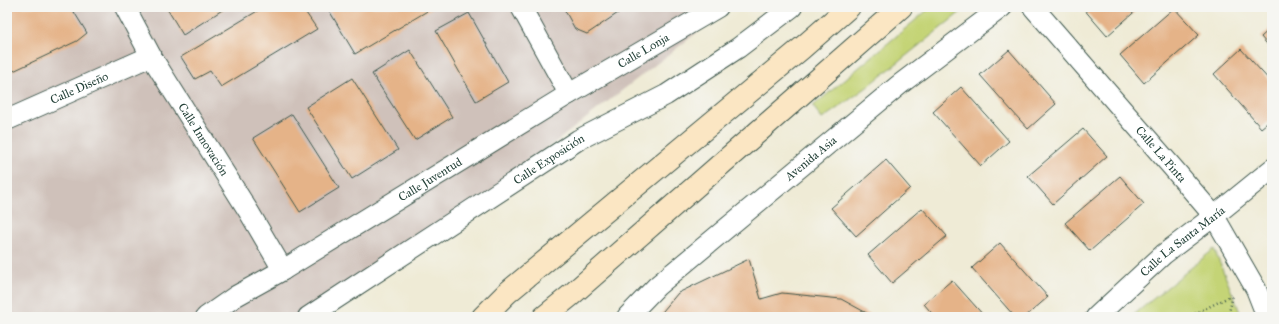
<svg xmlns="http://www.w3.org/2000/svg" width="1279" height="324" font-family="'IM FELL Great Primer',serif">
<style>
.industrial{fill:#cfc1ba}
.green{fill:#c4d476;stroke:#728855}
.building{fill:#e5b388}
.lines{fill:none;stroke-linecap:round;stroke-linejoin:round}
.minor-casing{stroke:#3e574c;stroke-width:22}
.secondary-casing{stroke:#3e574c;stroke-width:24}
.path{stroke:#3e574c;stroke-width:2.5;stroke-dasharray:1 3;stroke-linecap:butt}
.minor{stroke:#fff;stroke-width:20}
.secondary{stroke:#fbe6c3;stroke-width:22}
.labels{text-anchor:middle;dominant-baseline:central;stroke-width:3.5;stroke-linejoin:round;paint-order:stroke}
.street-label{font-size:12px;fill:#1f3d34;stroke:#f6f6f2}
</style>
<rect width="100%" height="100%" fill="#f6f6f2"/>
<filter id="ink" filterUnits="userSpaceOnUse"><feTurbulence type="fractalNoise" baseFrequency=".025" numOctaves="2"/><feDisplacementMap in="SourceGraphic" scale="8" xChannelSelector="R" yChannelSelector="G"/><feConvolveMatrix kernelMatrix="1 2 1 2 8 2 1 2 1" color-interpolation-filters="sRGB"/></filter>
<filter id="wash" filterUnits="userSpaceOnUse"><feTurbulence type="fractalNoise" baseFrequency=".012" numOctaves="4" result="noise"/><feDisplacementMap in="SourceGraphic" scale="16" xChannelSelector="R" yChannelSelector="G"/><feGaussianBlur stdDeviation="0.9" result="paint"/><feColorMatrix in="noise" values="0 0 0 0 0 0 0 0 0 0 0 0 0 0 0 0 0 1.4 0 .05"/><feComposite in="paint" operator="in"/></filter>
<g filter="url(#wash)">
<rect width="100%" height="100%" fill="#efebd6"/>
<path class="industrial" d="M7,7h723l-323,250 -83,60h-317z"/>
<path class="green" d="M931,7h36l-101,81 -44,31 -9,-13z
M1214,249l28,68h-111z"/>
<g id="blocks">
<path class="building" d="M7,7h64l16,26 -10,8 -70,33z
M166,7h61l-44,28z
M264,7h38l15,22 -96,58 -11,-16 -15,8 -14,-22z
M327,7h107l-79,47z
M563,7h58v4l-34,23 -12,-5z
M1082,7h58l-33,29z
M1174,8l25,27 -55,48 -24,-28z
M469,13l39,69 -32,19 -40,-70z
M1272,27v23l-11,-13z
M1241,49l31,34v36l-11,9 -47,-54z
M410,50l42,67 -37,23 -43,-66z
M1009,50l47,54 -28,25 -48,-54z
M352,78l46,72 -46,29 -46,-72z
M961,87l48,54 -28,25 -48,-54z
M292,114l47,74 -39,24 -47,-74z
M1083,129l24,27 -54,48 -25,-28z
M886,160l24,28 -54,48 -25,-28z
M1120,176l24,28 -54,47 -25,-28z
M922,208l25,28 -55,47 -24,-28z
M1000,243l48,54 -23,20h-10l-43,-49z
M749,259l12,40 21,-6 59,6 33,18h-216l20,-24z
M952,280l33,37h-50l-11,-13z"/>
</g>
</g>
<g filter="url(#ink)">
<use href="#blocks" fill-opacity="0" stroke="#3e574c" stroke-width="1"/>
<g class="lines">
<defs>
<g id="minor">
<path id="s1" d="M125,7l26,49 98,156 34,58"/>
<path id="s2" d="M1033,7l140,161 41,48 42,73 11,28"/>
<path id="s3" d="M569,94l149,-87"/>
<path id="s4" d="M7,120l144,-64"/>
<path id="s5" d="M206,317l30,-21 47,-26 286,-176 -48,-87"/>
<path id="s6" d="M308,317l270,-177 88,-45 72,-47 54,-41"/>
<path id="s7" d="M627,317l30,-31 242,-201 103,-78"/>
<path id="s8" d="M1096,317l68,-63 50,-38 58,-47"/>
</g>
<path id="secondary" d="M483,317l24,-24 295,-245 47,-41
M544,317l26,-21 331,-289"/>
</defs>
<use href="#minor" class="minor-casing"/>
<use href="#secondary" class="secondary-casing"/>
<path class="path" d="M1188,317l45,-22 -5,22"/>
<use href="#minor" class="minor"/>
<use href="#secondary" class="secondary"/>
</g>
</g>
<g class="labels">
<g class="street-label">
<text stroke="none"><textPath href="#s3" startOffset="86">Calle Lonja</textPath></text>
<text stroke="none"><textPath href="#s4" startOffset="79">Calle Diseño</textPath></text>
<text stroke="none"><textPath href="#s1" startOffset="154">Calle Innovación</textPath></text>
<text stroke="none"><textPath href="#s2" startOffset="195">Calle La Pinta</textPath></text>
<text stroke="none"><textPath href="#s7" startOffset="243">Avenida Asia</textPath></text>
<text stroke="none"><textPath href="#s6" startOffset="288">Calle Exposición</textPath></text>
<text stroke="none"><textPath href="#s5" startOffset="263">Calle Juventud</textPath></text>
<text stroke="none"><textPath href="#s8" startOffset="115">Calle La Santa María</textPath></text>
</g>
</g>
<rect width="1279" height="324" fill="none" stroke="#f6f6f2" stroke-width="24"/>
</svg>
